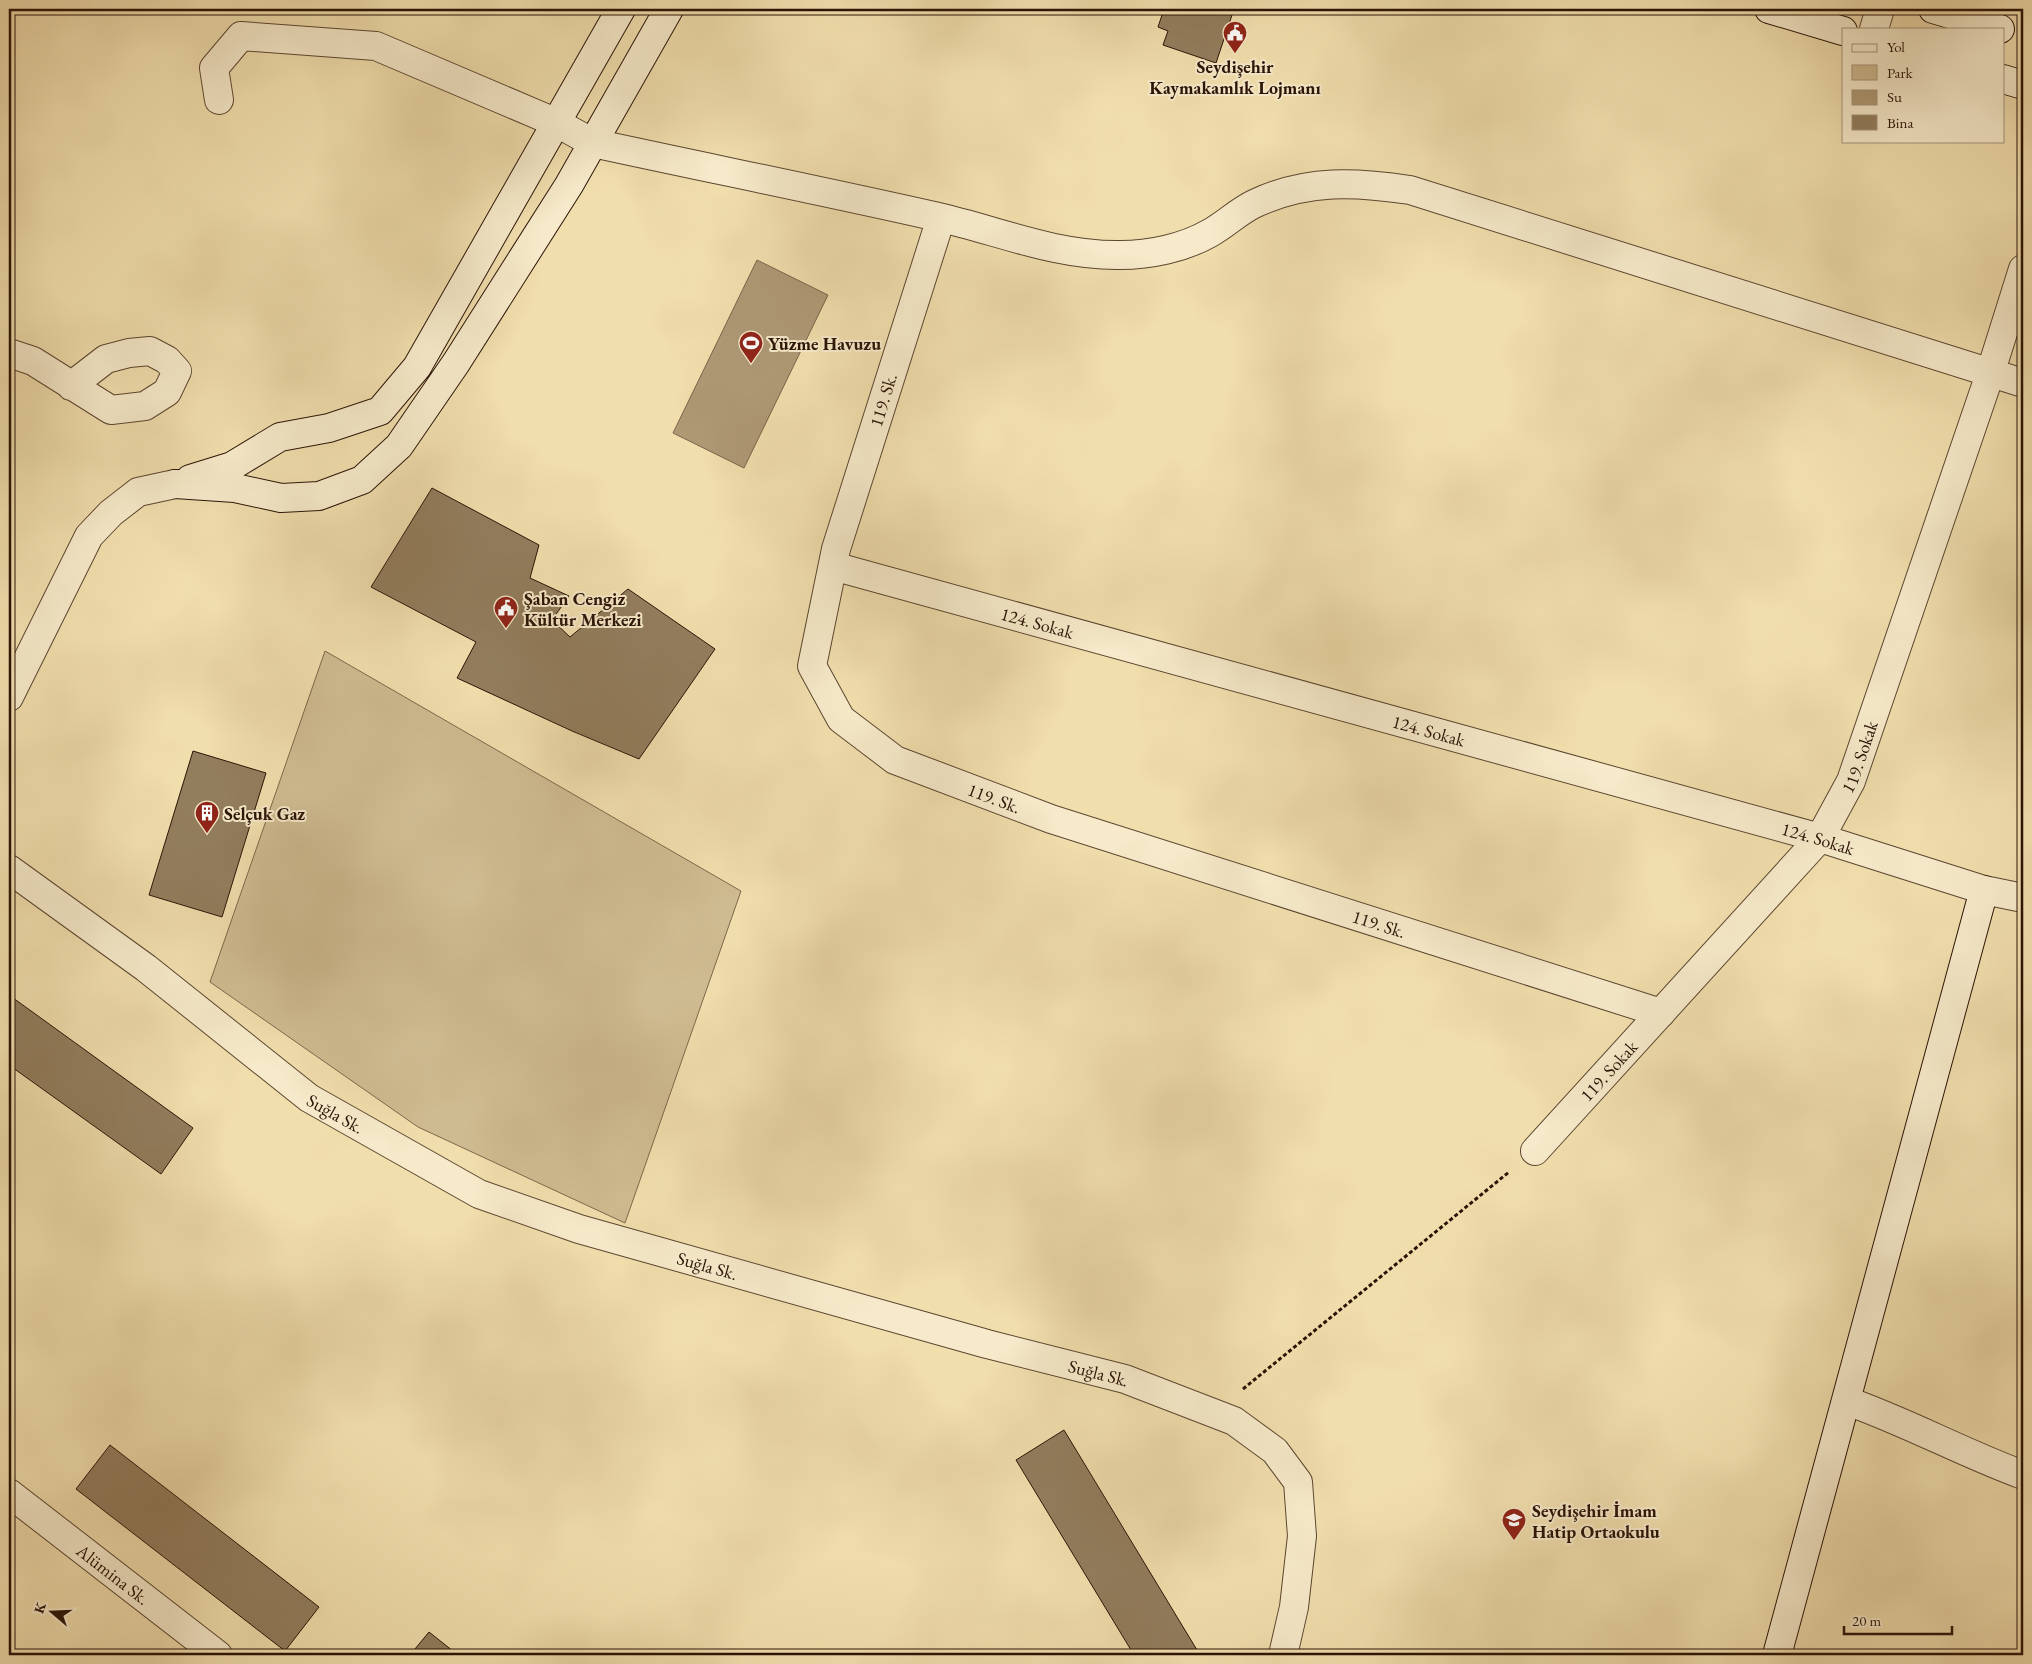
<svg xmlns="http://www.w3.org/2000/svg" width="2032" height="1664" font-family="'EB Garamond',serif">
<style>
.green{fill:#cfbb91;stroke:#7d674c}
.water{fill:#ae9975;stroke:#7a6349}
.building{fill:#927d5d;stroke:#2b1307}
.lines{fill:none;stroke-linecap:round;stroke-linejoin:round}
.street-casing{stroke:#5c4630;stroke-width:30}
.secondary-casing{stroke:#2b1307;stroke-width:30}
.path{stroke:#2b1307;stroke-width:3;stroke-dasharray:4 2.5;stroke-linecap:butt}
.street{stroke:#f6eaca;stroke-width:28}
.secondary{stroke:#f6eaca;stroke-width:28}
.labels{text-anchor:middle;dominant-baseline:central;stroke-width:4;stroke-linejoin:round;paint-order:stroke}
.poi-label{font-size:18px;font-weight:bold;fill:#2b1307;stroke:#f6eaca;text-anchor:start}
.street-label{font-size:18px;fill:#2b1307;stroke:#f6eaca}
</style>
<rect width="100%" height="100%" fill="#f1dead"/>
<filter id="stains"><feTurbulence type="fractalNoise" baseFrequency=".004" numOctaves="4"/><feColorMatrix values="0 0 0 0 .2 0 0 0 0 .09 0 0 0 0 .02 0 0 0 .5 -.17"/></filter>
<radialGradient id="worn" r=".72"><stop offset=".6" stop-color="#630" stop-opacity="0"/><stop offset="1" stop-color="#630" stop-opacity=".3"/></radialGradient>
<path class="green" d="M325,651l416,240 -116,332 -207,-96 -208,-145z"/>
<path class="water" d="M757,260l71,35 -84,173 -71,-35z"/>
<path class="building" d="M1164,9h70l-18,54 -53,-18 5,-14 -10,-4z
M432,488l107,57 -9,33 39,18 -17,24 18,17 58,-48 87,60 -76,110 -67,-28 -115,-53 19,-36 -105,-55z
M193,751l73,22 -44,144 -73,-22z
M9,995l184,133 -32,46 -152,-109z
M1064,1430l136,225h-66l-118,-195z
M110,1445l209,162 -34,44 -209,-162z
M9,1547l5,4 -5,6z
M429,1632l29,23h-48z"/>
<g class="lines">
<defs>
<g id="street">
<path d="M1874,29l6,-20"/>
<path d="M219,100l-5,-32 27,-32 135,10 181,77 36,20c115,25 230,48 345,74 61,14 118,39 182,38 30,0 64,-7 90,-22 16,-9 30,-23 46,-30 52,-24 100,-21 154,-13l613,193"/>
<path id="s1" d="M941,218l-105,331 -24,117 29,53 54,41 156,59 610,194"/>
<path d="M9,353l24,8 78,49 34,-4 22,-14 10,-21 -10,-11 -17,-9 -21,2 -23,6 -35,27"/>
<path id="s2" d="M833,566l987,272 164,52 39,8"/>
<path d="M9,697l80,-161 22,-23 27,-21 37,-8"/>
<path id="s3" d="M9,869l137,99 163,130 170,96 100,35 408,115 138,35 109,42 41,30 23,31 4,54 -8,71 -11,48"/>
<path id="s4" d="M1535,1151l285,-313 31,-57 139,-407 33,-105"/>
<path d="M1847,1401c60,21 116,52 176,74"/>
<path id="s5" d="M9,1493l209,162"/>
</g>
<path id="secondary" d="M1769,9l74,22
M1933,9l67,20
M2003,79l20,6
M190,479l42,-13 48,-29 49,-9 51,-17 37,-44 204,-358
M175,484l60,4 46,10 38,-2 43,-16 37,-34 57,-83 113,-178 100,-176
M1777,1655l207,-765"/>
</defs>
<use href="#street" class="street-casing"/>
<use href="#secondary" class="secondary-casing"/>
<path class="path" d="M1243,1389l266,-217"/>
<use href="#street" class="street"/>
<use href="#secondary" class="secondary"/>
</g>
<defs>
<symbol id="civic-pin" viewBox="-11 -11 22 30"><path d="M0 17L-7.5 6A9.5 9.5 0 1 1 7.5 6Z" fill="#8f2418" stroke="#f6eaca"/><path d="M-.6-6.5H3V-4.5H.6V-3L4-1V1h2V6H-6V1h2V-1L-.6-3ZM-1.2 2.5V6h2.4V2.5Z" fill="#fff"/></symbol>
<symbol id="stadium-pin" viewBox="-11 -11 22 30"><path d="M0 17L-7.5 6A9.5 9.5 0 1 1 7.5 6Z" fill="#8f2418" stroke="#f6eaca"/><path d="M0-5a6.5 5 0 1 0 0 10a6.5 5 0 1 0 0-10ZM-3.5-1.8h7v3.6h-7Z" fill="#fff"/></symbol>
<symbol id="building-pin" viewBox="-11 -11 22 30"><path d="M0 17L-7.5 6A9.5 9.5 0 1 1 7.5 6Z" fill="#8f2418" stroke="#f6eaca"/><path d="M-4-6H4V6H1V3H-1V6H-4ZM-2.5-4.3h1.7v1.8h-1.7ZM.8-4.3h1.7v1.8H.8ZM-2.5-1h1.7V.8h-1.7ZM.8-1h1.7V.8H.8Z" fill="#fff"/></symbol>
<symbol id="school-pin" viewBox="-11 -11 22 30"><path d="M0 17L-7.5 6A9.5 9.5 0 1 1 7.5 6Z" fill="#8f2418" stroke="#f6eaca"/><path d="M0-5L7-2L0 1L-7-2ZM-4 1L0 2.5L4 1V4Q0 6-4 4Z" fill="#fff"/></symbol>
</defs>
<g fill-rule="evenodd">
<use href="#civic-pin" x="1221" y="19" width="28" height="38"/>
<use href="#stadium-pin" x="737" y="329" width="28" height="38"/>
<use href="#civic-pin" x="492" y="594" width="28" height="38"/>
<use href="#building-pin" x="193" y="799" width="28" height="38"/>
<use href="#school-pin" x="1500" y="1506" width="28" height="38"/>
</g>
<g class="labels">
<g class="poi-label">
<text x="1235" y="66" text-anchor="middle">Seydişehir<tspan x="1235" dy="21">Kaymakamlık Lojmanı</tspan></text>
<text x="768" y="343">Yüzme Havuzu</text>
<text x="524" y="598">Şaban Cengiz<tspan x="524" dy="21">Kültür Merkezi</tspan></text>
<text x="224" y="813">Selçuk Gaz</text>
<text x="1532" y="1510">Seydişehir İmam<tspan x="1532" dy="21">Hatip Ortaokulu</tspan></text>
</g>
<g class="street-label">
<text transform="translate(883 400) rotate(-73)">119. Sk.</text>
<text stroke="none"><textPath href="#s2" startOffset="212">124. Sokak</textPath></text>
<text stroke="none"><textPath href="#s2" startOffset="618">124. Sokak</textPath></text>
<text stroke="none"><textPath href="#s4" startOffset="514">119. Sokak</textPath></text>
<text stroke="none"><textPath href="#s1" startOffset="701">119. Sk.</textPath></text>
<text stroke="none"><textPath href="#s2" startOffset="1022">124. Sokak</textPath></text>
<text stroke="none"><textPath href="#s1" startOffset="1106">119. Sk.</textPath></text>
<text stroke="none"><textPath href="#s4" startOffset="109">119. Sokak</textPath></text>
<text stroke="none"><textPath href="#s3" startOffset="408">Suğla Sk.</textPath></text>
<text stroke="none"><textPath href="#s3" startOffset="812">Suğla Sk.</textPath></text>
<text stroke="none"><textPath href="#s3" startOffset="1218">Suğla Sk.</textPath></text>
<text stroke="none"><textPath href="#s5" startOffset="132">Alümina Sk.</textPath></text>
</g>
</g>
<rect width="2032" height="1664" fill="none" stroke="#f1dead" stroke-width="30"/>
<rect x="10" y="10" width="2012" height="1644" fill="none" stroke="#2b1307" stroke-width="2.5"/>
<rect x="15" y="15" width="2002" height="1634" fill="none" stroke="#2b1307"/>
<rect x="1842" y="28" width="162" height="115" fill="#f6eaca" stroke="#a5947c"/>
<rect x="1852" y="44" width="25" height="8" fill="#f6eaca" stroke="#a5947c"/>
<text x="1887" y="52" font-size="15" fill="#2b1307">Yol</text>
<rect x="1852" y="65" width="25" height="15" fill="#cfbb91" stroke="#a5947c"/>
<text x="1887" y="78" font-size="15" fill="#2b1307">Park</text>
<rect x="1852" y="90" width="25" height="15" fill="#ae9975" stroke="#a5947c"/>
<text x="1887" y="102" font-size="15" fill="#2b1307">Su</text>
<rect x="1852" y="115" width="25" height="15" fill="#927d5d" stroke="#a5947c"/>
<text x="1887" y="128" font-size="15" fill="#2b1307">Bina</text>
<g transform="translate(52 1612) rotate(289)" stroke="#f6eaca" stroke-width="4" paint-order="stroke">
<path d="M0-4L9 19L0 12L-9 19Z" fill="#2b1307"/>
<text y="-8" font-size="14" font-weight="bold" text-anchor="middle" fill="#2b1307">K</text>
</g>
<path d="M1844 1626v8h108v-8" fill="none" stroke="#2b1307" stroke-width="2.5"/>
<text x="1852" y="1626" font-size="15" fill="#2b1307" stroke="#f6eaca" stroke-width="4" paint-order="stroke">20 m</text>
<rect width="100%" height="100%" filter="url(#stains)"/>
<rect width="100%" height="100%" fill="url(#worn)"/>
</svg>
